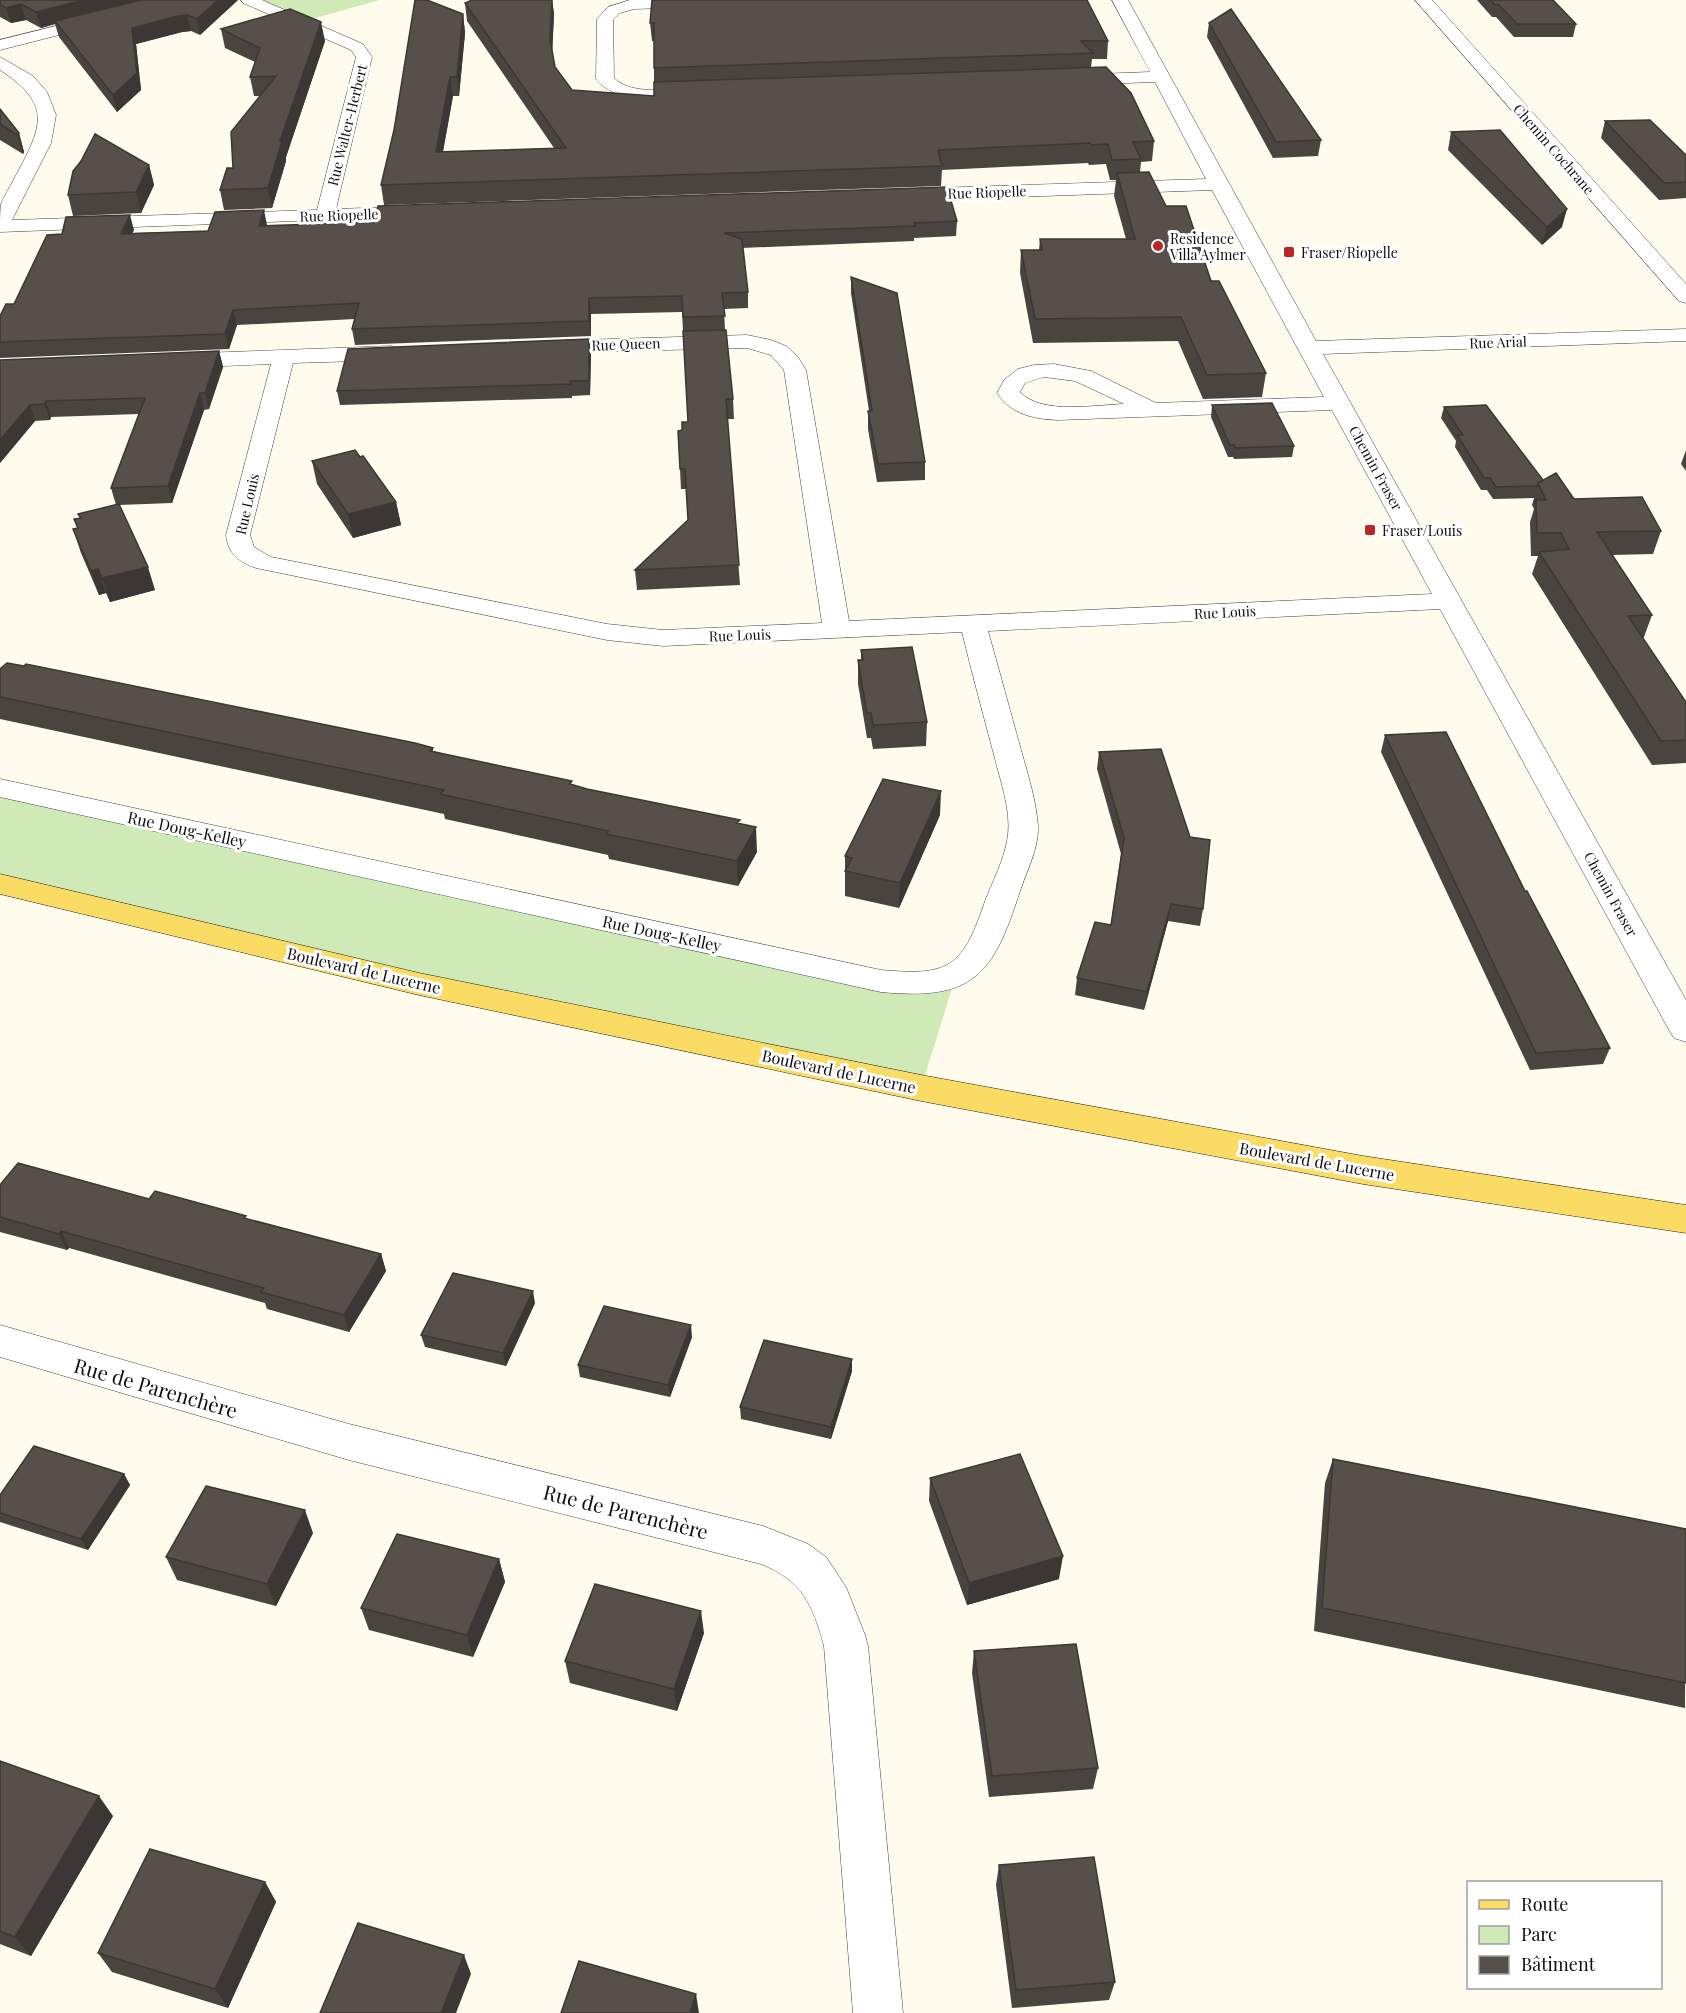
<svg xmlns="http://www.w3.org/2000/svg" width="1686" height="2013" font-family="'Playfair Display',serif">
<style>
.green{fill:#cfeab7}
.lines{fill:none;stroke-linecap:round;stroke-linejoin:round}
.minor-casing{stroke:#404040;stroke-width:1}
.major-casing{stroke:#1e1e1e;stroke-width:1}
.minor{fill:#fff;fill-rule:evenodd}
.major{fill:#fadb63;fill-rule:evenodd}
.wall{fill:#4a4440}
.shaded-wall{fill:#3c3734}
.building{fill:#564f4a;stroke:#3c3734;stroke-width:1.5}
.poi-dot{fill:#bf2425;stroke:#fff;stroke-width:2}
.labels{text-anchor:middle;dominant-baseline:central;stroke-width:6;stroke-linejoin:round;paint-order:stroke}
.far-street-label{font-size:14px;fill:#0d0d0d;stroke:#fff}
.far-poi-label{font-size:14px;fill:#0d0d0d;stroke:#fff;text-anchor:start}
.street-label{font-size:16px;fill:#0d0d0d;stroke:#fff}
.near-street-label{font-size:20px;fill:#0d0d0d;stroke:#fff}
</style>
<rect width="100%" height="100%" fill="#fffcee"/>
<path class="green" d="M249,0h131l-79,22z
M0,788l881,193 75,-5 -35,112 -921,-204z"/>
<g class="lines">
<defs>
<path id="minor" d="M160,0h27l-2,3 -185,47v-10z
M241,0h21l101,44 9,13 -36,152 86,-3 7,2 3,4 -3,4 -429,16c0,-9 0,-20 1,-28 3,-8 9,-17 13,-25 27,-51 41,-73 -14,-109v-13l33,19 14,16 9,23 -5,28 -39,77 305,-10 39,-153 -5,-7 -108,-47z
M630,0h136l-8,5 -124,4 -14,4 -7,7 1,58c19,19 61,10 86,9l6,1 3,4 -3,4c-29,7 -91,9 -110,-17l1,-60 11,-12z
M1112,0h16l188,341 370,-12v12l-363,13 363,646v42l-12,-4 -5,-8 -229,-421 -452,22c11,39 22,79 33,119 7,25 15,50 17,76 1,22 -11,44 -18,65 -27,84 -46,110 -139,101l-881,-195v-18l881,191c66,6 81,-1 103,-66 8,-22 21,-45 24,-69 3,-26 -8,-55 -14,-80 -11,-41 -22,-82 -32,-123l-299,14 -56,-6 -351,-72c-17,-6 -28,-14 -30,-33l45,-171 -95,4 -8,-2 -3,-5 3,-5 8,-2 215,-8 8,2 3,5 -3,5 -8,2 -98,3 -43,172 4,12 17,10 336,67 56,6 159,-7 -38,-253 -13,-15 -24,-7 -203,5 -8,-1 -3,-5 3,-5 8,-1 203,-6 24,5 15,6 12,11 8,13 43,251 583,-27 -100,-184 -274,10c-25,-1 -47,-6 -61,-27l7,-13 14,-11 16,-4 20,-1 37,7 65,32 168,-6 -112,-207 -307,11 -7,-2 -3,-4 3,-4 7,-2 301,-10 -51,-97 -83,3 -6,-1 -3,-4 3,-4 6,-1 78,-3zM1044,377l31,4 49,23c-29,1 -83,11 -104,-12l5,-9z
M1415,0h17l254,284v19l-7,-2z
M0,1325l349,99 414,102 45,18 18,13 20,30 19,48 3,11 35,367h-50l-29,-367c-11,-41 -22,-66 -63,-82l-412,-104 -349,-103z"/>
<path id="major" d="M0,874l419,99 502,102 442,81 323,49v28l-323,-49 -442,-83 -502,-106 -419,-101z"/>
</defs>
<use href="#minor" class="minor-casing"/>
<use href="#major" class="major-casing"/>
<use href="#minor" class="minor"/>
<use href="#major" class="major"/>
</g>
<path class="wall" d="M0,0h238l-38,35 -9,-4 -9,1 -46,12 5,46 -24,22 -58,-75 -4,-13 -14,4 -15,-8 -15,3 -11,-6z
M472,0h80l2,14 -2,37 3,16 17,23 82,6v-55h-2l-2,-18 458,18 -1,18h-15l-1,8 63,74 -2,20 -11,1 -1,11 26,33 100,167 -4,24 -59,2 -25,-58 -145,2 -13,-70 1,-23h18l1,-11h86l-12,-43 2,-16h-6l-4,-16 -17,1 -1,-2 -146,7 -1,16 -557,19 -3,-20 82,-171 2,19 -6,63h-6l-10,56 111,-4 -87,-127 -2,-18z
M1477,0h76l23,24 -3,13h-59l-18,-20h-4z
M1209,23l112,117 -3,16 -45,2 -66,-121z
M221,29l104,12 -39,116v4l-14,47 -48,2 -4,-20 13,-22 28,-72h-7l-4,-19 5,-15 -30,-14z
M0,109l19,24 5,19 -1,2 -23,-14z
M1605,121l81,34v43l-27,2 -58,-62z
M1451,132l111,95 -20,18 -94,-95z
M149,165l5,20 -13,28 -68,3 -5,-21z
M957,221l-1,15 -42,2v3l-172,7 6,44v16l-24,1 1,21 8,69 1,20h-7l13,166 -103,5 -2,-20 53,-50 -2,-31h-5l-3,-58 4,-1 6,-8 -6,-110 -91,2v22l-236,9 -3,-16 3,-10 -118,6 -8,24 -229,9v-42l14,-12 48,-70 72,-4 -2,3 76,-2 59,-6z
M851,277l74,185v18l-48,2 -9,-53v-18h1l-18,-118z
M589,339l2,14 -1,42 -18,1v2l-232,7 -3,-14z
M219,351l4,16 -14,42 -5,1 -32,93 -53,2 36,85 -45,12 -4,-9 -7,2 -18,-42 -8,-24 4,-1 -3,-9 6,-1 -2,-4 38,-9 -5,-17 28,-74 -88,3 -1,3 -15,1 -35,42v-103z
M1212,405l82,41 -2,11 -58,2 -1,-2h-5l-17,-40z
M1444,407l99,73 31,19 87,32 -8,23 -42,1 41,60 -8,22 -1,1 43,64v61l-34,2 -120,-191 6,-18h-7l-1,-34 4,-13 -2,-4 2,-7 -41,1 -6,-9h-6l-26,-43 1,-6 -15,-23z
M1686,450v21l-5,-7z
M312,461l84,41 5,23 -48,13 -36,-54z
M861,650l66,72 -1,24 -53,3 -2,-11h-4l-9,-54v-24h3z
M0,669l433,79v3l154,38 153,35 17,28 -19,34 -129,-27 -1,-4 -163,-36 -1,-5 -444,-95z
M1385,735l140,156 85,157 -7,16 -73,6 -149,-318z
M1099,752l104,157 -3,17 -32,-5 -24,89 -69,-15 2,-17 34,-53 10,-71 -24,-85z
M940,815l-41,93 -54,-12v-40z
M0,1185l149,14 98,20 134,35 5,17 -37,61 -82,-23 -2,-6 -196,-55 -2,2 -67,-18z
M535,1303l-29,63 -81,-19 -4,-12z
M692,1337l-22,60 -90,-20 -2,-12z
M852,1359v12l-21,68 -90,-20 -1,-12z
M1333,1459l353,70 -1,179 -371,-77 11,-148z
M124,1474l6,11 -42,65 -88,-28v-27z
M930,1478l129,101 -92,26 -38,-104z
M313,1533l-37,73 -99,-26 -11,-23z
M499,1559l6,23 -32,75 -104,-27 -8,-22z
M704,1633l-27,78 -107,-28 -5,-22z
M974,1651l124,117 -5,21 -104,8 -17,-124z
M0,1761l113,55 -82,140 -31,-12z
M999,1865l116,117 -6,18 -97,8 -16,-123z
M265,1882l11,20 -48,106 -116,-36 -14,-19z"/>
<path class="shaded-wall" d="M84,0h67l-96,21v3l-14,4 -5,-16z
M218,0h20l-38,35 -3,-16z
M552,0l2,14 -2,44 -2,-19z
M21,4l5,16 -15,3 -5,-15z
M463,14l2,19 -6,63 -2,-19z
M187,15l4,16 -9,1 -46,12 5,46 -24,22 -4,-17 19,-67 46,-12z
M321,22l4,19 -39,116v4l-14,47 -4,-20 12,-47z
M450,77l3,19 -14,76 -3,-20z
M19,133l5,19 -1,2 -6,-19z
M149,165l5,20 -13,28 -5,-21z
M1567,209l-5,18 -20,18 5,-18z
M264,210l3,15 -8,1z
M130,215l4,15 -9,19 -4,-15z
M589,298l2,16v22l-2,-15z
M233,310l4,15 -8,24 -4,-15z
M589,339l2,14 -1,42 -1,-14z
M219,351l4,16 -14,42 -4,-16z
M200,393l4,17 -32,93 -4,-17z
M46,401l5,16 -1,3 -6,-16z
M30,405l5,16 -35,42v-23z
M396,502l5,23 -48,13 -5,-24z
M148,567l7,23 -45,12 -8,-24z
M98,569l8,24 -7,2 -8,-24z
M941,791l-1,24 -41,93 1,-25z
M756,827l1,25 -19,34 -1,-25z
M1171,904l-3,17 -24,89 3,-18z
M61,1231l8,17 -2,2 -8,-16z
M381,1254l5,17 -37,61 -5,-17z
M533,1291l2,12 -29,63 -3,-13z
M691,1325l1,12 -22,60 -2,-12z
M852,1359v12l-21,68v-12z
M124,1474l6,11 -42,65 -7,-11z
M305,1510l8,23 -37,73 -9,-22z
M1063,1556l-4,23 -92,26 2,-22z
M499,1559l6,23 -32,75 -6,-22z
M701,1611l3,22 -27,78 -3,-22z
M99,1796l14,20 -82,140 -16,-19z
M265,1882l11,20 -48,106 -13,-19z
M464,1955l7,19 -15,39h-15z
M696,1994l3,19h-9z"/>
<path class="building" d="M0,0h84l-48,12 -15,-8 -15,4 -6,-4z
M141,0h77l-21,19 -10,-4 -9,1 -46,12 5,45 -24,22 -58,-74z
M415,0h12l36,14 -6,63h-7l-14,75 130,-4 -101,-145 7,-3h80l-2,39 5,28 17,23 82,6v-14l452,-15 25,26 23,48 -21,1 8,17 -29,1 -4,-16 -17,1 -1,-2 -152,7 4,16 -561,19 13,-55z
M652,0h435l21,41h-27l12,12 -439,15v-45h-4z
M1491,0h62l23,24h-59l-18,-19h-4z
M290,9l31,13 -41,119h2l-14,47 -48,2 7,-22h6l-2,-36 45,-56 -26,1 10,-29 -39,-19z
M1231,9l90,131 -45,2 -67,-119z
M0,109l19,24 -2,2 -17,-11z
M1650,120l36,35v27l-22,1 -59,-62z
M1500,130l67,79 -20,18 -96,-95z
M95,134l54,31 -13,27 -68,3 5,-24 8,-10z
M1149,172l17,34h20l25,75h8l47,92 -59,2 -26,-58 -146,2 -14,-69h21l-2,-11h95l-18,-66z
M947,187l10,34 -43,2 1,3 -191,7 18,6 6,53 -26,1 3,23 -42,1 -1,-21 -93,2v23l-237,8 7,-26 -126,7 -8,24 -225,8v-26l6,-12h8l33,-69 15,-1 4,-17 64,-2 -9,19 87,-3 7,-19 49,-2 -5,16 115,-4 4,-16z
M851,277l46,16 28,169 -47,2 -10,-53h4z
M726,330l7,69h-7l13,166 -104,5 53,-50 -3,-51h-5l-2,-38 4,-1v-8h6l-5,-91z
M589,339v42h-19l1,3 -234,7 11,-42z
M219,351l-14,42h-5l-32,93 -57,2 34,-90 -99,3 -2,3 -14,1 -30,35v-80z
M1272,403l22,43 -58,2 -2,-3h-4l-18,-40z
M1486,405l57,75 -5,3 -1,3 -41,1 -6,-9h-6l-27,-43h6l-19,-28z
M355,450l5,7 3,-1 33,46 -48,12 -36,-53z
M1556,473l18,26 68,-2 19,34 -64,1 55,83 -24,1 58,86v38l-25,1 -122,-189 30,-3 -8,-16h-24l-1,-33h10l-8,-17z
M119,504l29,63 -46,11 -4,-9 -7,2 -18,-42 5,-1 -4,-9 7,-1 -3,-4z
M912,647l15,75 -54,3 -2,-12h-4l-5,-28 -4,-25h5l-2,-10z
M7,663l17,3 2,-2 389,79 18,5 -3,3 142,30 -2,3 17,5 153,31 -3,3 19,4 -19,34 -131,-27 2,-3 -168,-37 4,-4 -444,-93v-28z
M1446,732l79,159h2l83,157 -74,5 -151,-318z
M1161,749l29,88 20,3 -7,69 -32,-5 -24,88 -70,-14 18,-56 16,3 13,-87 -25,-86z
M883,779l58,12 -41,92 -55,-12 7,-13 -7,-2z
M18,1163l131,36 6,-8 91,25 -2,2 137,36 -37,61 -83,-23 3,-4 -203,-57 -2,3 -59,-17v-32z
M453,1273l80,18 -30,62 -82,-18z
M604,1306l87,19 -23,60 -90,-20z
M764,1340l88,19 -21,68 -91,-20z
M34,1446l90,28 -43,65 -81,-26v-18z
M1020,1454l43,102 -94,27 -39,-105z
M1333,1459l353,70v154l-364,-75z
M206,1486l99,24 -38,74 -101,-27z
M397,1534l102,25 -32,76 -106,-27z
M595,1584l106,27 -27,78 -109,-28z
M1076,1644l22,124 -106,8 -18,-125z
M0,1761l99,35 -84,141 -15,-6z
M150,1849l115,33 -50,107 -117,-36z
M1094,1857l21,125 -99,8 -17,-125z
M358,1923l106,32 -23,58h-121z
M579,1961l117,33 -6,19h-129z"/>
<g class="poi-dot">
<circle cx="1158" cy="246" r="6"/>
<rect x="1283" y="246" width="12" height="12" rx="3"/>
<rect x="1364" y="524" width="12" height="12" rx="3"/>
</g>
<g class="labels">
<g class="far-street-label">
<text transform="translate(347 125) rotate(-76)">Rue Walter-Herbert</text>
<text transform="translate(1554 149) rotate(49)">Chemin Cochrane</text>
<text transform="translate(987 192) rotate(-2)">Rue Riopelle</text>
<text transform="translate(339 215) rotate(-2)">Rue Riopelle</text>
<text transform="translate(1498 342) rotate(-2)">Rue Arial</text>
<text transform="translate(626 344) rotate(-2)">Rue Queen</text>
<text transform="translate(1376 468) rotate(61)">Chemin Fraser</text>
<text transform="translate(247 504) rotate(-77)">Rue Louis</text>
<text transform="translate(1225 612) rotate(-3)">Rue Louis</text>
<text transform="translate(740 635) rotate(-2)">Rue Louis</text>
<text transform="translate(1611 894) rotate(61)">Chemin Fraser</text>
</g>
<g class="far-poi-label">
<text x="1170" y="238">Residence<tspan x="1170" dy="16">Villa Aylmer</tspan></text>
<text x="1301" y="252">Fraser/Riopelle</text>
<text x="1382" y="530">Fraser/Louis</text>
</g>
<g class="street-label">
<text transform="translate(187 829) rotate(12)">Rue Doug-Kelley</text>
<text transform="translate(662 933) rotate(12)">Rue Doug-Kelley</text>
<text transform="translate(364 970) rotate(13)">Boulevard de Lucerne</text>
<text transform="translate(839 1071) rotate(12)">Boulevard de Lucerne</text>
<text transform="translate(1317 1161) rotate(10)">Boulevard de Lucerne</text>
</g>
<g class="near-street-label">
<text transform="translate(156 1387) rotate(16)">Rue de Parenchère</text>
<text transform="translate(626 1511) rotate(14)">Rue de Parenchère</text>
</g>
</g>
<rect x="1467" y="1881" width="195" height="108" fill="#ffffff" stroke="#9e9e9e" stroke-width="1.5"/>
<rect x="1479" y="1900" width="30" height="9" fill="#fadb63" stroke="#9e9e9e" stroke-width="1.5"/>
<text x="1521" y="1911" font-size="18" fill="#0d0d0d">Route</text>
<rect x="1479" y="1926" width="30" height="18" fill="#cfeab7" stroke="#9e9e9e" stroke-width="1.5"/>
<text x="1521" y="1941" font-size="18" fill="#0d0d0d">Parc</text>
<rect x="1479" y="1956" width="30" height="18" fill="#564f4a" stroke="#9e9e9e" stroke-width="1.5"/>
<text x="1521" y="1971" font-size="18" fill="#0d0d0d">Bâtiment</text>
</svg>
